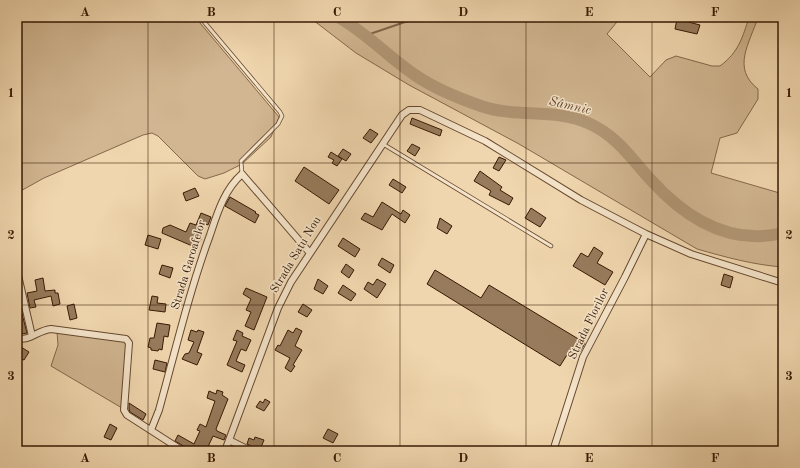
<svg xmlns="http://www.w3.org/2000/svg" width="800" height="468" font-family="'Old Standard TT',serif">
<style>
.green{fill:#d1b691;stroke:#84684a}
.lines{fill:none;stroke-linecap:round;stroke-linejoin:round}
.stream{stroke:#806447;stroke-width:2}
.river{stroke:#b19674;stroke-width:12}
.building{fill:#977b5c;stroke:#371903}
.lane-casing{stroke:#65482e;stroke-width:4.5}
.street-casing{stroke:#65482e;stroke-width:8}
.lane{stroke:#f5e4ca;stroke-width:3}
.street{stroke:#f5e4ca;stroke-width:6}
.grid{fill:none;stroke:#371903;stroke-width:1;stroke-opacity:0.55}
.labels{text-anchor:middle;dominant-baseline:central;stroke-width:3;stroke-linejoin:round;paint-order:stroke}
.street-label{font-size:12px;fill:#371903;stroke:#f5e4ca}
.water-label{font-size:13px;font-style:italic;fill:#62452b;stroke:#f5e4ca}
.neatline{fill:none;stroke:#371903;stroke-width:1.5}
.grid-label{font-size:13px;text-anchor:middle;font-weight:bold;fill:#371903}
</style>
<rect width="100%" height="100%" fill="#f0d6ae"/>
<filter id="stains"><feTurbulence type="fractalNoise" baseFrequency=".005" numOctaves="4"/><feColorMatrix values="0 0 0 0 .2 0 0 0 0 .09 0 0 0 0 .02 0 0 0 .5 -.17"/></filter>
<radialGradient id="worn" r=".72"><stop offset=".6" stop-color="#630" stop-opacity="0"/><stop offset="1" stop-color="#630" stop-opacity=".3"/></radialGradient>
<path class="green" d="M17,17h178l84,100 -8,20 -29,27 -18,9 -19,6 -7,-3 -40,-40 -6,-3 -9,2 -99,43 -27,15z
M309,17h312l-14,17 43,43 16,-17 10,-4 36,10h8c18,-13 23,-29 29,-49h9c-8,26 -27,51 0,72v10l-21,34 -17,5 -9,35 72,21v73c-29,-2 -58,-10 -86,-18l-178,-105 -110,-59 -53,-32z
M57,332l67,9 2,2 -4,65 -71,-42 7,-21z"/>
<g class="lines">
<path class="stream" d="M367,35l38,-13 25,-5"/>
<path class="river" d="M338,17c29,16 50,40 77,58 20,14 43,23 66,31 34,12 74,2 107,17 28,12 43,35 62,56 35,39 79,67 133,54"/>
</g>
<path class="building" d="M677,19l23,6 -3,9 -22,-5z
M412,118l30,12 -2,6 -30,-12z
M370,129l8,5 -7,9 -8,-5z
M412,144l8,4 -5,8 -8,-5z
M343,149l8,5 -5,7 -8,-5z
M331,152l11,7 -5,7 -5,-3 2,-3 -6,-3z
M499,157l7,3 -7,11 -6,-3z
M304,167l35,23 -10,14 -34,-23z
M480,171l22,16 -2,3 13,8 -4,7 -20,-10 2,-4 -17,-10z
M393,179l13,8 -4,6 -13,-8z
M195,188l4,8 -13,5 -3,-8z
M230,197l26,15 -1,1 4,2 -4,8 -30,-17z
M382,202l19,12 2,-4 7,5 -5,8 -13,-9 -10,16 -21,-11 4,-6 8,4z
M531,208l15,10 -6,9 -15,-9z
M201,213l10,4 -3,8 -5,-2 -6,15 4,1 -4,9 -35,-15 1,-5 7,-3 16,7 4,-9 6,2z
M440,218l12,8 -5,8 -10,-6z
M148,235l13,4 -3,10 -13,-4z
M343,238l17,11 -5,8 -17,-11z
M594,247l9,6 -6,10 16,9 -8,13 -32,-19 8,-13 7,4z
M382,258l12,7 -4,8 -12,-8z
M346,264l8,6 -5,8 -8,-6z
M162,265l11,3 -3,10 -11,-4z
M435,270l46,28 8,-13 96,58 -5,9 -8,-5 -12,19 -133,-82z
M724,274l9,3 -3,11 -9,-3z
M43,278l2,13 10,-1v3h3l2,11 -7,2 -2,-10 -17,4 2,7 -6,1 -3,-15 10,-2 -2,-11z
M318,279l10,7 -5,8 -9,-5z
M377,279l9,5 -9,14 -13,-9 4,-7 5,3z
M343,285l13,9 -5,7 -13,-8z
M246,288l21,9 -13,33 -9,-4 6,-14 -5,-2 5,-11 -8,-5z
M152,296l6,1 -1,6 9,1 -1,8 -16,-2z
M74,304l3,14 -7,2 -3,-14z
M303,304l9,6 -5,7 -9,-5z
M21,310l6,23 -5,1 -3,-11h-2v-12z
M157,323l13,2 -2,12 -4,-1 -2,14 -3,-1 -1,2 -7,-1v-2l-3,-1 2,-9h4z
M296,328l6,3 -7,15 7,4 -9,15 2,1 -4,6 -6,-4 5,-10 -15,-8 3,-5 2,1 8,-16 5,3z
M191,330l6,2 1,-2 6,2 -7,20 5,2 -5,11 -15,-6 3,-5 4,-1 5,-11 -6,-2z
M237,330l6,3 -1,3 9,4 -5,11 -5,-2 -5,12 9,4 -3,7 -15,-7 10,-24 -4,-1z
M21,347l8,5 -5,8 -5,-2 1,-3 -3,-1z
M155,360l12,3 -2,9 -12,-3z
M217,390l6,2 -1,3 6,4 -12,30 1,2 9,4 -2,5 -11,-4 -7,15h-14l-17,-10 3,-6 16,9 6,-13 -3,-1 3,-6 6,3 9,-26 -8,-3 2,-7 7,3z
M265,399l5,3 -6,9 -8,-4 4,-6 3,2z
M129,403l17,11 -3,6 -13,-8 -1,-3z
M110,424l7,4 -6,12 -7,-3z
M328,429l10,5 -5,9 -10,-5z
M255,437l9,3 -4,10 -13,-6 2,-6 5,2z"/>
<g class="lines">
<defs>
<path id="lane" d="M200,17l80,95 2,4 -4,8 -37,37 1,13
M688,17l6,1
M383,144l168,102"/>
<path id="street" d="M17,271l15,65
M17,338c12,4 21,-8 34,-9l75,10 3,4 -5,67 3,5 56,36
M151,430l8,-20c16,-58 30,-118 51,-175 7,-21 14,-45 32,-61l67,78
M229,440l22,11
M225,451l53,-143 13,-26 111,-167 7,-5h11l65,31 96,59 65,34 45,20 92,29
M553,451l30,-94 42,-80 21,-43"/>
</defs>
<use href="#lane" class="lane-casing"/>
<use href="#street" class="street-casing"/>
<use href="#lane" class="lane"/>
<use href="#street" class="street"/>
</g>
<path class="grid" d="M148,17v434M274,17v434M400,17v434M526,17v434M652,17v434M17,163h766M17,305h766"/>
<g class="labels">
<g class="street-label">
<text transform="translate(296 255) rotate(-59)">Strada Satu Nou</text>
<text transform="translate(189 265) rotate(-73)">Strada Garoafelor</text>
<text transform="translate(589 324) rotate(-64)">Strada Florilor</text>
</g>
<g class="water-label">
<text transform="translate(570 106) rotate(13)">Sâmnic</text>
</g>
</g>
<rect width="800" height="468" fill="none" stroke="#f0d6ae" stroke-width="44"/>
<rect x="22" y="22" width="756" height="424" class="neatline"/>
<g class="grid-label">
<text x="85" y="16">A</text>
<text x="211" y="16">B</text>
<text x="337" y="16">C</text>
<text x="463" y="16">D</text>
<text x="589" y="16">E</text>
<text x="715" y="16">F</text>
<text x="11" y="97">1</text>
<text x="789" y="97">1</text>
<text x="11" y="239">2</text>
<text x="789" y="239">2</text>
<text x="11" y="380">3</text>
<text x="789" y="380">3</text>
<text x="85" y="462">A</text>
<text x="211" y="462">B</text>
<text x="337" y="462">C</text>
<text x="463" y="462">D</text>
<text x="589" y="462">E</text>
<text x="715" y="462">F</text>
</g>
<rect width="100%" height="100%" filter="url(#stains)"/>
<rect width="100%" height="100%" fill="url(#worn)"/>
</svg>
